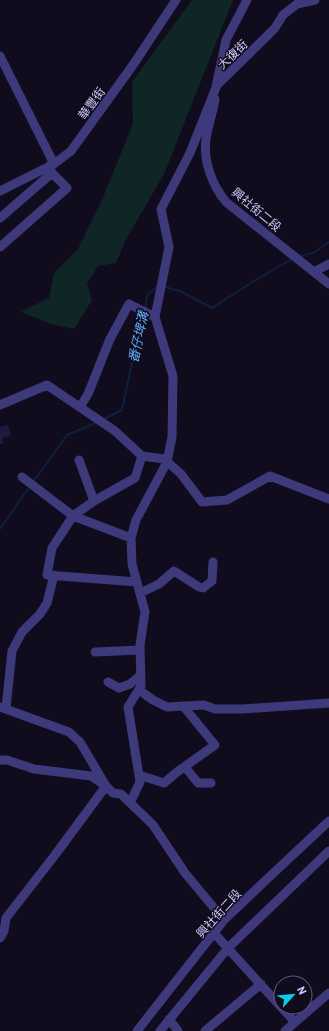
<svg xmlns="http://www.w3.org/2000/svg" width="329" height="1031" font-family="Barlow,'Noto Sans TC',sans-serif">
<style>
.green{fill:#102626}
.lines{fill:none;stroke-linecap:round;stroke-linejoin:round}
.stream{stroke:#0d2040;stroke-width:2}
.building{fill:#21193d}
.minor{stroke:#3d397a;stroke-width:9}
.labels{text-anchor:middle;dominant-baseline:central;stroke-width:3;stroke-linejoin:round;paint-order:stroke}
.street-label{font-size:12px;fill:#d1cafd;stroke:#100c1d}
.water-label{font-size:13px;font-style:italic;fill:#5cacf9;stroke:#100c1d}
</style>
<rect width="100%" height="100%" fill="#100c1d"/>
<path class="green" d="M192,0h41l-69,174 -39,67 -9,22 -18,3 -11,18 5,16 -18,29 -23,-5 -30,-12 28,-14 5,-25 24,-24 24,-49 31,-76 -1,-42z"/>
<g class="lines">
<path class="stream" d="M300,257l15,-5 14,-10
M165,287l15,4 32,17 42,-27 38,-22
M145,309l2,-14 11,-9
M104,419l18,-9 13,-62 6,-18 3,-16
M33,482l34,-47 31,-13
M0,529l30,-43"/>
</g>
<path class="building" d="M8,425l3,11 -9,2 2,6h-4v-17z"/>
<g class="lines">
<path class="minor" d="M0,56l54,108
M216,87l10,-47 21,-40
M215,99c-2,14 -7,26 -9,40 -3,22 6,46 20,63l103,82
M0,191l54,-27 17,-13 62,-86 43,-65
M0,218l52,-45
M0,247l67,-59 -15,-15 -3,-7
M314,272l15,-8
M0,405l47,-20 68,46 27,25 22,3 17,15 21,28 25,-2 43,-24 59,23
M80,407l8,-13 22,-55 19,-35 26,13
M79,460l15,41
M22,477l51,39 58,22
M137,582l-90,-7 5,-27 21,-32 21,-15 41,-23 7,-22
M140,593l19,-9 15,-13 25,16 4,1 9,-7 1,-19
M95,652l45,-2
M108,682l11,6 11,-4 11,-9
M139,690l14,10 14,7 37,-2 11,4h27l87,-6
M0,707l69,25 11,10 26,44 -15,-10 -57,-7 -27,-9h-7
M6,708l6,-57 10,-19 18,-18 7,-11 7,-28
M185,767l13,16h13
M139,775l25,8 13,-11 38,-27 -31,-38
M130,803l10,-21 -12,-75 13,-21 -1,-41 5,-33 -13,-48 -1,-26 5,-18 31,-58 5,-25 1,-61 -18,-59 14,-70 -8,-38 29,-56 27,-68 47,-46 11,-11 8,-13 14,-11 18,-4
M214,933l67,74
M0,938l4,-7 2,-13 49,-63 51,-69 7,7 8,1 32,31 32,48 39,47
M281,1007l14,15
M169,1019l9,12
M137,1031l87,-111 42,-40 63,-59
M160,1031l68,-83 101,-97
M205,1031l56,-47
M285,1031l44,-38"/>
</g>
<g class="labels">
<g class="street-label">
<text transform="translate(232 54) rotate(-44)">大復街</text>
<text transform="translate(91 103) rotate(-54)">華豐街</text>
<text transform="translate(257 209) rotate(40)">興社街二段</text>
<text transform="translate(218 913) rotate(-48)">興社街二段</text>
</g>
<g class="water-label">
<text transform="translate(138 337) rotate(-78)">番仔埤溝</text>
</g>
</g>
<g transform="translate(293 995) rotate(63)"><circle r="19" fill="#100c1d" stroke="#5d5877"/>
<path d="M0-3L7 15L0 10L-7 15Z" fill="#08ceeb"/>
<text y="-6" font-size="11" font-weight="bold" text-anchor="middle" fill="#d1cafd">N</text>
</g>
</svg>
